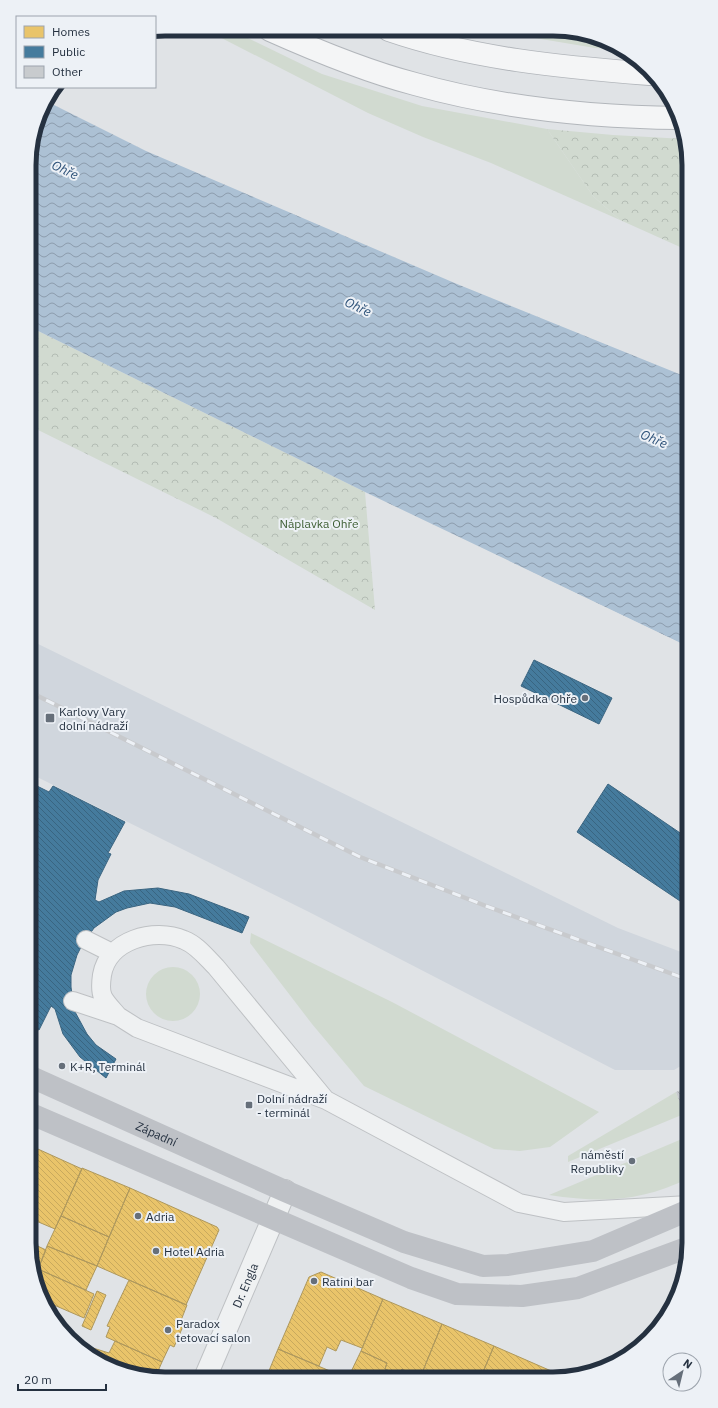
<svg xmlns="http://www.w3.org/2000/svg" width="718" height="1408" font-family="'IBM Plex Sans',sans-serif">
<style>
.built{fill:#d0d6dd}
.green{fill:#d1dad0}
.forest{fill:url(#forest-crowns)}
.water{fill:url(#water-waves)}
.pier{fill:#e0e3e6}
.homes{fill:url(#homes-back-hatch);stroke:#ae985d}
.public{fill:url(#public-back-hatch);stroke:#3b6581}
.building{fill:url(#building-back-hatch)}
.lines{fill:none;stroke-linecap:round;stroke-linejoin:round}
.lane-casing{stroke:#bec1c4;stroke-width:20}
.street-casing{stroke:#bec1c4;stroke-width:24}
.highway-casing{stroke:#b2b6bb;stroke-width:24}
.lane{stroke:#eff1f2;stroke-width:18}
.street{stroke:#eff1f2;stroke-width:22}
.secondary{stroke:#bec1c6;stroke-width:22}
.highway{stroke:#f4f5f6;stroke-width:22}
.rail-casing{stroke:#c8cacd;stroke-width:4.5}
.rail{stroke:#edf1f6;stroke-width:3;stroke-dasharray:9;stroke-linecap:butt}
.poi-dot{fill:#666f7a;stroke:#edf1f6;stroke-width:1.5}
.labels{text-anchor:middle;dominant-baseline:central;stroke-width:4;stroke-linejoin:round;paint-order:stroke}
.park-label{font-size:12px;fill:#3c5d32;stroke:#edf1f6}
.poi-label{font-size:12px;fill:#253140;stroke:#edf1f6;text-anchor:start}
.street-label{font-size:12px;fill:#253140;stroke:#edf1f6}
.water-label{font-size:13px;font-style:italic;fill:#2c5178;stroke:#edf1f6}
.rim{fill:none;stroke:#253140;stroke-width:5}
</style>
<defs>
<pattern id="forest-crowns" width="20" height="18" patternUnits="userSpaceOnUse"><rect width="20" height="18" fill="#d1dad0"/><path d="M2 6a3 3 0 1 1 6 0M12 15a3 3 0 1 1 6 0" fill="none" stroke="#b3bcb4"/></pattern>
<pattern id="water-waves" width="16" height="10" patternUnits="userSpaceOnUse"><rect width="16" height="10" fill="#acc1d4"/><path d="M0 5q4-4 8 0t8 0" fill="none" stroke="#8c9dad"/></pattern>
<pattern id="homes-back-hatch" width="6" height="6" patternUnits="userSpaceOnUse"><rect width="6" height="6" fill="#e9c46a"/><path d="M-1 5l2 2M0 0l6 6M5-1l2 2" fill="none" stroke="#c8a95d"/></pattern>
<pattern id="public-back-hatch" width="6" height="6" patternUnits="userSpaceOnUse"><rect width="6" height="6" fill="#457b9d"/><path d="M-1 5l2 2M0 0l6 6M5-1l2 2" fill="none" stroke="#396581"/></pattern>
<pattern id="building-back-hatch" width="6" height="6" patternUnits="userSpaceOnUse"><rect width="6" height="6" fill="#c8cbce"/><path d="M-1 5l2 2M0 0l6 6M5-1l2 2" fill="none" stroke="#acafb2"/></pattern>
</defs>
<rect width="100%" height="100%" fill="#e0e3e6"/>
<path class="built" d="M30,640l588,288 71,27v106l-15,9h-59l-306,-158 -280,-139z"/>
<path class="green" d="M204,29h25l93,45 100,32 125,23 46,67 27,24 -129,-57 -68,-26 -55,-24z
M523,36l74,4 17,9 -19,-1z
M251,933l141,69 207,110 -49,35 -30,4 -26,-2 -46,-22 -84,-41 -52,-62 -62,-81z
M146 994a27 27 0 1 1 54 0a27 27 0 1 1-54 0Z
M676,1092l8,22 -116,48v-6z
M689,1136v42c-49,24 -86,25 -140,17z"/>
<path class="forest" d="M547,129l66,6 72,4 4,26v86l-69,-31 -27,-24z
M30,327l335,165 10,118 -159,-92 -186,-92z"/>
<path class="water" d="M46,101l100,50 311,133 232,94v269l-324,-155 -335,-165v-179l13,-43z"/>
<path class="pier" d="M470,543l208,99v2l-209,-99z"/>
<path class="homes" d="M29,1145l53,24 -27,60 -26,-11z
M82,1168l48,20 -21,49 -48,-21z
M130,1188l87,39 2,3 -33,75 -89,-39z
M61,1216l48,21 -12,29 -50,-20z
M29,1242l17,8 -11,27 -6,-34z
M47,1246l50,20 -11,24 -48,-21z
M38,1269l56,25 -10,24 -37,-16 -11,-16 -1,-9z
M321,1272l62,27 -21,49 -21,-8 -5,11 -9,-4 -8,19 -41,-17 31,-72z
M129,1280l58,25 -7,18 4,1 -10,23 -4,-2 -8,17 -56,-25 4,-10 -3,-1z
M97,1291l9,4 -15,35 -9,-4z
M383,1299l59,25 -22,54 -18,-9 -3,6 -14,-6 2,-6 -26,-12z
M442,1324l52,22 -14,33 -60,-1z
M115,1341l47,21 -7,16h-8l-42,-13 -17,-11 5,-6 16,5z
M494,1346l71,31 -12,2h-73z
M278,1349l52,22 -3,7h-61z
M361,1351l26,12 -2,6 14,6 3,-6 17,10 -71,-1z"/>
<path class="public" d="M534,660l78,38 -13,26 -78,-38z
M29,782l20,10 4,-6 72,36 -17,31 3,1 -13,26 -3,20 4,2 25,-11 34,-3 31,6 60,23 -7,16 -67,-26 -25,-4 -23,5 -11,4 -22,16 -12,17 -5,10 -6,20v12l3,23 13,24 9,11 20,14 -10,19 -26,-21 -17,-23 -8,-25 -4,-3 -12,24 -10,-5z
M608,784l81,55v68l-112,-75z"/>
<path class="building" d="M689,1087v25l-5,2 -8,-22z"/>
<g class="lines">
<defs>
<path id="lane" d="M86,940l26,13
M73,1001l45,15 19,12 189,72 193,103 45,9 125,-7
M118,1016c-5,-6 -12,-13 -15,-19 -3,-6 -2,-15 -1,-22 6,-35 52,-48 82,-35 13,5 22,17 32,27l109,132"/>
<g id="street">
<path id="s1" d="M205,1378l80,-187"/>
</g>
<path id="highway" d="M270,30c47,21 95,41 145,54 85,24 176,33 265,34
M389,30c84,29 173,37 261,44"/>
</defs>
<use href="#lane" class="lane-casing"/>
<use href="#street" class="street-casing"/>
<use href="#highway" class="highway-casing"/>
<use href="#lane" class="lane"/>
<use href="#street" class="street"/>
<g class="secondary">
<path id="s2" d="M29,1076l256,115 119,51 79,24 25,-1 85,-14 96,-41"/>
<path d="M29,1113l382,165 46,16 65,2 56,-8 111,-41"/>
</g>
<use href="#highway" class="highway"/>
<defs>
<path id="rail" d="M30,692l330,165 126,49 203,74"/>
</defs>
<use href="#rail" class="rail-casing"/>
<use href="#rail" class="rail"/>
</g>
<g class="poi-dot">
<circle cx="585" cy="698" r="4"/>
<rect x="45" y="713" width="10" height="10" rx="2"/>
<circle cx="62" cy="1066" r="4"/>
<rect x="245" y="1101" width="8" height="8" rx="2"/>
<circle cx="632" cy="1161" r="4"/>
<circle cx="138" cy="1216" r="4"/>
<circle cx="156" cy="1251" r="4"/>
<circle cx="314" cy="1281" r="4"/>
<circle cx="168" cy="1330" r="4"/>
</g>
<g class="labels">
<g class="park-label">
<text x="319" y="523">Náplavka Ohře</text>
</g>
<g class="poi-label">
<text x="577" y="698" text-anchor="end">Hospůdka Ohře</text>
<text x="59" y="711">Karlovy Vary<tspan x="59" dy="14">dolní nádraží</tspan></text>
<text x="70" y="1066">K+R, Terminál</text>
<text x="257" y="1098">Dolní nádraží<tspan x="257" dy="14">- terminál</tspan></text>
<text x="624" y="1154" text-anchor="end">náměstí<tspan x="624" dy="14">Republiky</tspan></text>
<text x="146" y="1216">Adria</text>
<text x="164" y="1251">Hotel Adria</text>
<text x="322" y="1281">Ratini bar</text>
<text x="176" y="1323">Paradox<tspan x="176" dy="14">tetovací salon</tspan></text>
</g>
<g class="street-label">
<text stroke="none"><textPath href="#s2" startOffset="140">Západní</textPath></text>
<text stroke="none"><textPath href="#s1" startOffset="101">Dr. Engla</textPath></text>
</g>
<g class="water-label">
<text transform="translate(65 170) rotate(25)">Ohře</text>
<text transform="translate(358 307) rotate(25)">Ohře</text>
<text transform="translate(654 439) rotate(23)">Ohře</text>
</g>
</g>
<path d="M0 0H718V1408H0ZM165 36H553A129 129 0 0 1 682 165V1243A129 129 0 0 1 553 1372H165A129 129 0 0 1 36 1243V165A129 129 0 0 1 165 36Z" fill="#edf1f6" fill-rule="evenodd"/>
<path class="rim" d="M165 36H553A129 129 0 0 1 682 165V1243A129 129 0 0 1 553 1372H165A129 129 0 0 1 36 1243V165A129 129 0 0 1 165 36Z"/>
<rect x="16" y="16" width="140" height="72" fill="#edf1f6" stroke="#9da4ad"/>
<rect x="24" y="26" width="20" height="12" fill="#e9c46a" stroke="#9da4ad"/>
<text x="52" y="36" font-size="12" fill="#253140">Homes</text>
<rect x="24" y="46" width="20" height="12" fill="#457b9d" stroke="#9da4ad"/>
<text x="52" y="56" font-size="12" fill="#253140">Public</text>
<rect x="24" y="66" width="20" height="12" fill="#c8cbce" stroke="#9da4ad"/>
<text x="52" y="76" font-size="12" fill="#253140">Other</text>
<g transform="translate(682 1372) rotate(35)"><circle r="19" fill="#edf1f6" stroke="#9da4ad"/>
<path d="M0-3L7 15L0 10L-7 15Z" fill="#666f7a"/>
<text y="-6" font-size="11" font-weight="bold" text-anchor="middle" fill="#253140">N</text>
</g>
<path d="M18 1384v6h88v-6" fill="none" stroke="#253140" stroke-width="2"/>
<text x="24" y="1384" font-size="12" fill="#253140" stroke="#edf1f6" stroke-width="3" paint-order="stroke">20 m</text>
</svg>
